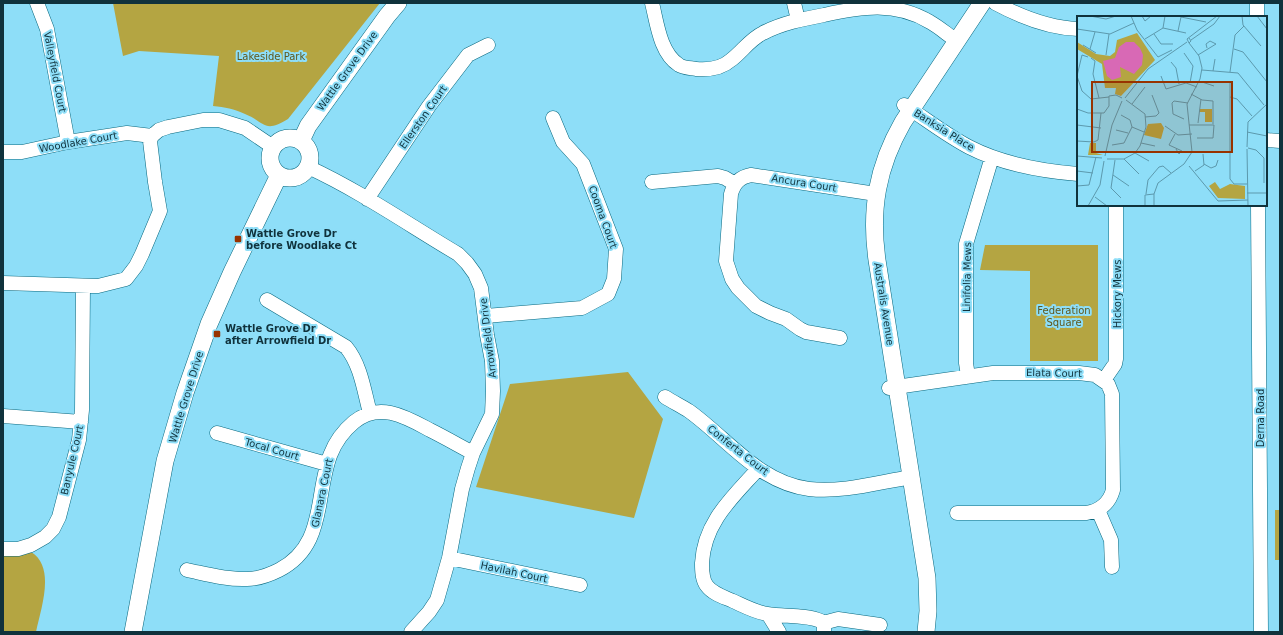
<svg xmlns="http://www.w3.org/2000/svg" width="1283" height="635" font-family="'DejaVu Sans',sans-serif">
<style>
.green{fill:#b4a542}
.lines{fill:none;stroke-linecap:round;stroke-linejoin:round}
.minor-casing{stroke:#08687f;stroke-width:15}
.tertiary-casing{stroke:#08687f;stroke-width:18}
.minor{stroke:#fff;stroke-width:14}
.tertiary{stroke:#fff;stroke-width:17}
.poi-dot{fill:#983300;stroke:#8edef8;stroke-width:1.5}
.labels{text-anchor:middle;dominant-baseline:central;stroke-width:4;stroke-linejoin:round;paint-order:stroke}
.park-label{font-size:10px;fill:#5f571d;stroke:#8edef8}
.street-label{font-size:10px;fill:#10323c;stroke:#8edef8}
.poi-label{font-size:10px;font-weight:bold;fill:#10323c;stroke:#8edef8;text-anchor:start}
.inset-road{fill:none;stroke:#5c99ad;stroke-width:1}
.view{fill:#983300;fill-opacity:0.15;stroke:#983300;stroke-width:2}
.inset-edge{fill:none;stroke:#10323c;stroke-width:2}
</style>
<rect width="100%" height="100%" fill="#8edef8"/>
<path class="green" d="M113,3h267l-92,116c-24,15 -23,3 -43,-5 -11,-5 -20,-7 -32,-8l6,-50 -80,-5 -16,5z
M985,245h113v116h-68v-90l-50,-1z
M628,372l35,47 -29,99 -158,-31 34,-103z
M1275,510h5v50h-5z
M31,552c25,15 10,56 5,80h-33v-77z"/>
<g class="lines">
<defs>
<path id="minor" d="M37,3l10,26 21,113
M652,3c5,20 8,50 27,62 4,3 12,3 17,4 12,1 26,-1 35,-9 11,-8 19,-21 32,-27 19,-10 40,-14 61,-18 37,-8 71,-14 106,7 9,5 18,13 27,19
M794,3l4,17
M995,3c26,14 53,25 83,26
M1257,3v14
M904,105c22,14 42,30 65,42 33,17 72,24 109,27
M1266,140l14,1
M3,152h19l46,-10 59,-9 25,3
M308,167c52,24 101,58 150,87l9,9 8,11 6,14 6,47 5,26 1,30 -1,23 -19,39 -5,15 -6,21 -13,69 -12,42 -8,12 -18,20
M652,182l66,-6 7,2 10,6
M367,199l62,-93 39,-51 20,-10
M1258,205l3,427
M3,283l95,3 28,-7 10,-13 6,-12 18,-43 -5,-29 -5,-41 2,-5 7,-6 9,-3 35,-7h16l26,8 28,19
M267,300l79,47c15,18 18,44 24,66
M485,316l97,-8 26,-14 6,-15 2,-30 -33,-85 -20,-22 -10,-24
M840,338l-34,-6 -6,-3 -14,-10 -16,-6 -14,-7 -18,-18 -6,-9 -6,-18 5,-67c3,-11 9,-17 20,-19l125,19
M968,376l-2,-13v-119l26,-87
M1104,380l11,-16 1,-5v-154
M889,388l104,-15h86l16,2 13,9 4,10 1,96c-4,14 -13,21 -27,23h-129
M665,397c8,5 16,9 24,14 39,28 70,72 120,78 34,4 70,-7 103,-12
M3,416l78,6
M217,433l110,31
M758,469c-25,28 -54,53 -56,94 0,7 0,17 5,23 6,8 17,11 26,15 11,5 22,11 34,13 17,3 38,0 54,7l3,5v6
M1098,510l13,30 1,27
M3,549h15l13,-4 14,-8 8,-8 6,-12 20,-77 3,-30 1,-124
M449,558l131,27
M187,570c19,4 40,10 60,9 11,0 22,-4 32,-9 31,-16 37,-43 42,-75 5,-30 9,-53 33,-73 11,-9 23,-12 37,-9 14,3 26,10 39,17 14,7 28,15 43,23
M768,614l11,18
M823,623l15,-4 42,6"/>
<path id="tertiary" d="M270 158a20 20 0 1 1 40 0a20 20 0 1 1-40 0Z
M301,141l7,-15 79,-110 11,-13
M133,632l32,-171 20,-68 24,-69 23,-52 47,-97
M926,632l2,-21 -1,-33 -50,-318c-7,-50 0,-93 26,-138l79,-119"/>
</defs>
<use href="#minor" class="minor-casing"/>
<use href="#tertiary" class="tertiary-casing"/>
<use href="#minor" class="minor"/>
<use href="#tertiary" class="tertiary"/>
</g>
<g class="poi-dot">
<rect x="234" y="235" width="8" height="8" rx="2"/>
<rect x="213" y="330" width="8" height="8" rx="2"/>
</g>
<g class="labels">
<g class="park-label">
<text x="271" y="56">Lakeside Park</text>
<text x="1064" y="310">Federation<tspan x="1064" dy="12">Square</tspan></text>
</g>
<g class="street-label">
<text transform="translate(347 71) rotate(-54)">Wattle Grove Drive</text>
<text transform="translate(55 72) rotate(79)">Valleyfield Court</text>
<text transform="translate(423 117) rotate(-55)">Ellerston Court</text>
<text transform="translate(944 130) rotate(32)">Banksia Place</text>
<text transform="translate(78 142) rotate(-10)">Woodlake Court</text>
<text transform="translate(804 183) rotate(9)">Ancura Court</text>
<text transform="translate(603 217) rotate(70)">Cooma Court</text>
<text transform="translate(967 277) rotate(-89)">Linifolia Mews</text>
<text transform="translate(1117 294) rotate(-90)">Hickory Mews</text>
<text transform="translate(884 304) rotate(81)">Australis Avenue</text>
<text transform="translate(488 338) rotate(-97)">Arrowfield Drive</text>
<text transform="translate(1054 373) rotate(1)">Elata Court</text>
<text transform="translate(186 397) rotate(-73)">Wattle Grove Drive</text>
<text transform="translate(1260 418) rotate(-90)">Derna Road</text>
<text transform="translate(272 449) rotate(16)">Tocal Court</text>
<text transform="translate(738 450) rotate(38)">Conferta Court</text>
<text transform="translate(72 460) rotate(-77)">Banyule Court</text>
<text transform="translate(322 493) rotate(-78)">Glanara Court</text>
<text transform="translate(514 572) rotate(12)">Havilah Court</text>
</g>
<g class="poi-label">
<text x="246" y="233">Wattle Grove Dr<tspan x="246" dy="12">before Woodlake Ct</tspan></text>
<text x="225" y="328">Wattle Grove Dr<tspan x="225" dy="12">after Arrowfield Dr</tspan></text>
</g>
</g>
<g transform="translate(1077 16)">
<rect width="190" height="190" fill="#8edef8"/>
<path d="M60,17l18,27 -34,36 -6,-2 1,-6h-11l-3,-24 -25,-15v-7l19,12 14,2 5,-4 2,-12zM123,93h12v13h-7v-10h-6zM84,107l3,5 -3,11 -17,-4 4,-11zM13,127h6v10l7,2h-15zM138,166l5,7 10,-5 15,2v13l-27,-1 -9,-12z" fill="#b4a542"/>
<path d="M49,26h8l6,6 3,7 -1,10 -8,9 -14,-7 1,10 -9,3 -5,-4 -4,-15 12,-3 4,-11z" fill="#d869b5"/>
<path class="inset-road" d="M13,0l16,3 10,-3M54,0l6,14 21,27M65,0l3,5 6,-5M165,0l1,9 18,21M180,0l10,13M86,12l2,-12M0,13l33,5 24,-11M101,15l3,-14 25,5M77,18l7,10h12M112,22l2,3 -2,2 -2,-4 30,-23M68,23l18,-11 23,5M114,24l23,-16 6,-8M6,29l13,8M13,33l5,-17M157,33l9,3 24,30M107,37l9,13 -3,17M29,39l3,-21M121,39l18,-11 -6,-3 -4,3 1,4M11,41l-6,-2 -5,21 5,15 9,8 18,-2M81,41l14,-7M14,42l4,3 -2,13 6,24M94,46l5,6 3,16M125,54l36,3 26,32M136,55l2,-12M153,56l5,-37 9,-9M84,60l5,13 20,-6 11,4M122,65l15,5M153,65v98l4,5h13M114,78l11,6 11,1v23M153,81l7,2 15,17M48,82l23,-29 39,-27M55,88l13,-17M0,93l11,4h16l5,-7v-10l7,-1 6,3M44,99l9,5 2,7M68,101l11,-1 3,-3 -7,-18M107,103l-11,-5 -1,-11 2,-2 14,2M121,107l3,-24M0,109l24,3M112,109h25l-1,13h-16M88,110l13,9 14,-1M39,114l12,3M170,116l20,4M98,118l-6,11 13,6 -3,3 -3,-5M0,125l17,1 4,-2 3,-27M64,127l14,3M35,129l12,-2 8,-16 12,5M170,131l1,-25 19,-18M171,132l8,2 8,8v25M170,133l1,57M58,137l14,8M0,140l25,2M28,140l7,-31 10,-24M30,143h17l11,-6 5,-7 6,-19 -1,-13 -19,-14M47,143l15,15M38,144l-4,28 10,10M127,148l7,4 5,-2 2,-6M112,150l29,35 30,-1M0,155l16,2M118,155l9,-6 -1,-11M36,159l16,11M0,170l12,-1 7,-28M170,177h20M69,178l2,-14 11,-13 4,-1 8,7M18,181l12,9M11,190l12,-21 4,-24M68,190v-11l9,-1M77,190v-12l4,-11 26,-19 8,-12 -5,-48 13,-25 2,-11 -3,-12 -10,-13"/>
<path class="view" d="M15,66h140v70h-140z"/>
<rect width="190" height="190" class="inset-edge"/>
</g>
<rect width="1283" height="635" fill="none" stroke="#10323c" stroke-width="8"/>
</svg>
